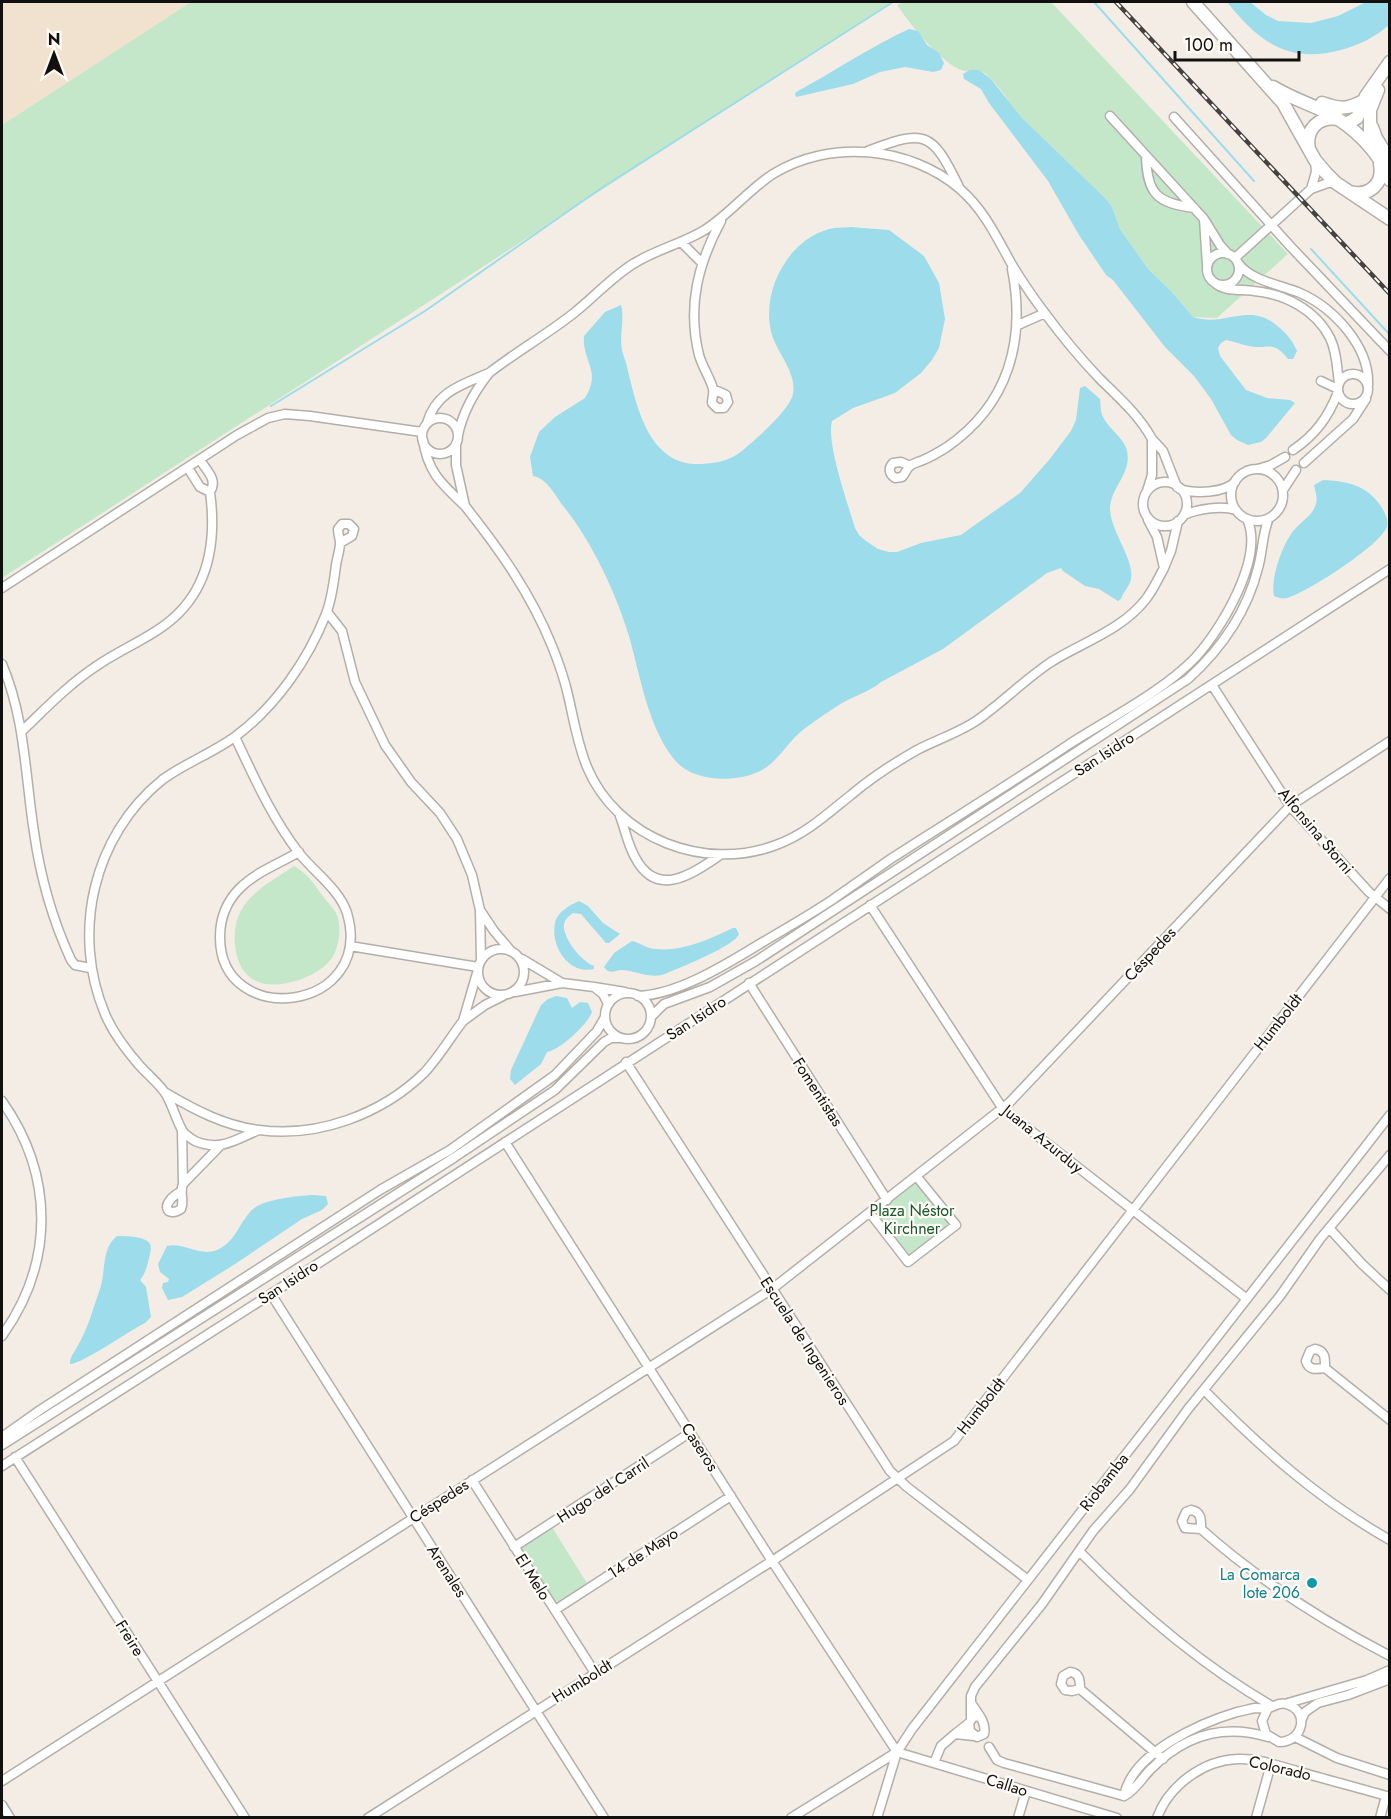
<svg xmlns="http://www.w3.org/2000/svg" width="1391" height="1819" font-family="Jost,sans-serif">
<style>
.industrial{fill:#f1e2cf}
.green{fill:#c4e7ca}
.water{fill:#9ddcea}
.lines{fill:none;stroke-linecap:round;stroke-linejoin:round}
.stream{stroke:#9ddcea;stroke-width:2}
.street-casing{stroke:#b4aea8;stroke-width:11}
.secondary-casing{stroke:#b4aea8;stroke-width:15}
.street{stroke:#fff;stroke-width:8}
.secondary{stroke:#fff;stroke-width:12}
.rail-casing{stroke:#44413e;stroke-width:4.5}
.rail{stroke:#fffbf7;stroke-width:2;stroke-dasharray:7;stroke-linecap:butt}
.culture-dot{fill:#0f9aa8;stroke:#fffbf7;stroke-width:2}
.labels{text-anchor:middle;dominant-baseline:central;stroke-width:4.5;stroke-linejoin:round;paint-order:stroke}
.street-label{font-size:16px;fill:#12100e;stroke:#fffbf7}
.park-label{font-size:16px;fill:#16562a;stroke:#fffbf7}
.culture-label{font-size:16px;fill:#0d838f;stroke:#fffbf7;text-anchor:end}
</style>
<rect width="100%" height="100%" fill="#f3ede6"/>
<path class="industrial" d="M2,2h189l-189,123z"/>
<path class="green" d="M191,2h701l-890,576v-453z
M903,2h148l237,252 -71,64 -24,-1 -22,-26 -23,-22 -28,-40 -8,-22 -5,-7c-17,-16 -33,-32 -50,-48 -12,-12 -25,-23 -36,-35 -12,-14 -21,-31 -35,-43 -8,-5 -14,-1 -22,-3 -22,-6 -54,-47 -67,-66z
M294,866c13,7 20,18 28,29 5,7 14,15 16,23 3,12 1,29 -6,40 -7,10 -20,17 -30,21 -34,12 -63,6 -67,-34 -4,-44 28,-58 59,-79z
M917,1182l32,42 -41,32 -33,-42z
M552,1527l36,58 -29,17 -7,-2 -29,-50v-5z"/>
<path class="water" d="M1227,2h23l16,13 12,6 33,2 27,-7 28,-14h23v23c-15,13 -30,20 -48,25 -53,14 -82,-8 -114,-48z
M909,29l9,2 9,14 12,8 5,10 -3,7 -8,2 -28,-5 -25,5 -27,12 -57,13 -1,-4 3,-2c37,-20 72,-44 111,-62z
M970,70h9l12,9 31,39 85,82 5,7 8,22 28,40 23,22 22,26c32,11 56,-17 87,11 8,7 13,14 17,23l-4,8h-5c-16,-20 -19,-9 -39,-13 -8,-1 -15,-5 -23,-6l-5,3 -3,5 2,8 26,34 21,8 23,2 5,3 -29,35 -5,4 -13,3 -11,-5 -6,-5 -20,-36 -17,-23 -29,-29 -52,-67 -7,-5 -27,-40 -31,-54 -59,-78 -8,-14 -17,-10 -1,-5z
M851,227l38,3 35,26 15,27 6,36 -6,29 -7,12 -11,13 -26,20 -42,15 -21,13c-6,22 16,83 23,107l4,7 7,6 12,8 11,3h8l24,-9 40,-8 11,-8 48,-34 29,-33 22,-29 5,-11 4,-32 5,-2 15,13c1,7 0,12 3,18 6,12 22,22 24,34 5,22 -16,36 -17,57 0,23 25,52 21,71 -1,7 -8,13 -10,20l-3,2 -19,-12 -14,-3 -22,-15 -2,-3 -14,5 -104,76 -62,33c-10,9 -27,14 -39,21 -13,8 -26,17 -38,26 -17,13 -26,34 -46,43 -24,11 -67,10 -84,-13 -26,-32 -34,-84 -45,-123 -13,-43 -37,-94 -65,-129 -8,-10 -17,-29 -31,-31l-3,-19 9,-25 16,-15 30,-19c17,-28 -3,-36 -1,-62l21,-24 16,-7c4,14 -2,31 1,45 1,6 4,11 5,17 9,36 20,95 68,97 17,0 33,-2 47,-13 13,-11 48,-41 51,-57 4,-21 -15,-40 -21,-59 -12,-41 14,-94 57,-106 7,-2 15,-1 22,-2z
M1323,480c21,1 40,4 54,21 5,6 12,17 10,25 -4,18 -81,67 -100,72 -5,1 -8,0 -13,-2 -4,-17 9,-54 21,-67 7,-8 18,-14 21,-25 2,-6 -1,-13 -2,-19z
M579,901l9,5 15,17 17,11 -11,9h-3l-25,-29 -8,-1c-4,3 -8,6 -9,11 -2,14 18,38 30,42v3c-25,6 -44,-23 -39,-46 2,-11 15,-18 24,-22z
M733,928h3l3,6c-4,12 -62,35 -77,41 -13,3 -26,-4 -40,-5 -4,0 -10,3 -14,1 -2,-1 -3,-3 -4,-4l10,-14 18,-12c6,1 11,5 18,7 27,6 58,-8 83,-20z
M556,996l11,2 5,10 8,-6 8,1 4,9c-4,12 -32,38 -45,40l-6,12 -26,21 -5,-6 1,-9 30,-65 7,-6z
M312,1195l14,1 2,8 -6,6 -20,9 -70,47 -50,31 -14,3 -6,-12 1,-5 5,-1 1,-3 -9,-7 -2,-8 9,-18c16,-4 33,11 50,4 19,-8 22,-28 36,-41 12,-10 44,-13 59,-14z
M117,1236c8,0 29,0 33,8 2,4 0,10 -1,14 -2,9 -4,16 -9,22l6,7 5,30 -6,6c-16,8 -63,41 -75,41 0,-8 4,-11 7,-17 11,-18 16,-39 23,-58 6,-17 1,-41 17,-53z"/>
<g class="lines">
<path class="stream" d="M1094,2l160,179
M1311,249l79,86
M271,406l154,-95 175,-122 293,-187"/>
<defs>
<path id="street" d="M1110,116l94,103
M1174,117l117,130 99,104
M868,151c57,-22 64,-20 91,36
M1146,156c1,38 11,47 48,52
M1311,189l5,-17 -1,-11
M682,243l19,19
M1207 269a16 16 0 1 1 32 0a16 16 0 1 1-32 0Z
M1235,258l76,-69 17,-6h8
M1238,263c13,18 43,22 62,30 34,15 70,54 68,92
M1207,265l-3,-46 16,26 8,9
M1215,283c9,9 27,6 39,8 31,3 62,19 76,47 7,14 7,31 9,45
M1018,325l27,-12
M489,373c27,-21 57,-38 85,-60 20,-16 38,-36 59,-49 22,-14 48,-20 70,-33 26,-16 44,-40 70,-57 56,-35 137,-28 187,15 24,21 36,47 51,74 10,17 21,33 33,49 17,23 35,45 55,66 19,19 40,37 53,61
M1338 389a15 15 0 1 1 30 0a15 15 0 1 1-30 0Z
M1321,381l17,8
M713,389l13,6 2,7 -4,6h-7l-5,-5c0,-4 2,-10 1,-14 -1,-7 -11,-23 -14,-34 -12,-49 -1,-91 22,-134
M422 436a18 18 0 1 1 36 0a18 18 0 1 1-36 0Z
M427,423c9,-31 34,-38 62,-50 -15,19 -26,38 -31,62
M423,440c5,33 19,44 42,66l-9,-41v-21
M1293,450c22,-15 35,-32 45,-58
M1304,463l49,-44 13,-20
M910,466l-9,-4 -8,1c-5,5 -4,11 2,15l7,-1c3,-3 5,-9 8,-11 3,-3 9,-4 13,-6 8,-3 16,-8 24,-13 62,-43 79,-107 65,-178
M188,468l12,19 10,5c8,-12 -3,-21 -10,-32
M1258,469l13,-4 14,-8
M1231 495a26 26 0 1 1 52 0a26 26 0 1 1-52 0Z
M1143 504a22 22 0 1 1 44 0a22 22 0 1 1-44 0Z
M1180,489c15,5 44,4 55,-7
M1283,490l13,-20
M1147,491l5,-16v-36l11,12 14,36
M465,506c35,44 66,88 87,140 7,17 13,35 17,53 5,23 9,46 18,68 30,72 118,105 189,78 30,-11 51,-31 75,-50 20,-17 43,-32 66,-45 19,-10 41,-17 59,-29 26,-18 48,-41 75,-59 32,-20 71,-32 95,-63 7,-9 12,-20 18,-31
M1184,515c14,-6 38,-10 52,-5
M1148,520l9,17 7,31 7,-17 7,-30
M2,588l235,-153 31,-17 17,-4 25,2 112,16
M327,612l15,19 13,51 30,63 26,37 29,31 17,26 15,36 8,35
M2,664c23,54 23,110 32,168 6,43 19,89 37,128l4,5 15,3
M1212,685l78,121 79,86 21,17
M22,731c23,-22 46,-46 73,-64 21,-15 46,-25 67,-40 46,-32 55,-83 48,-135
M235,737c19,40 37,81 64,116 15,19 41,37 48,60 29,99 -127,118 -127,24 0,-19 7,-36 20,-49 16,-16 40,-25 59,-36
M620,816c5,13 8,30 16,43 22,40 57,14 83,-3
M870,905l133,204 244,190
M350,946l128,21
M478 972a23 23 0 1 1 46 0a23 23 0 1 1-46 0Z
M481,960l-1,-50 14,21 17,20
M477,973l-14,48 22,-16 18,-9
M562,983l32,4
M749,983l138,217
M515,992l47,-9 -40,-24
M605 1016a23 23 0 1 1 46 0a23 23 0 1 1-46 0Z
M638,996c39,-1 87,-31 120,-51 25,-15 50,-29 74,-45 20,-14 40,-28 60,-42 59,-38 118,-74 176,-113 40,-26 94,-53 127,-87 26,-28 70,-101 52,-139
M608,1004l-5,-10 -9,-7 31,5
M651,1017l13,-13 46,-17 46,-26 432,-282c33,-30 59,-67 70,-111 5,-17 4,-34 11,-50
M626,1062l264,409 17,16 121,93
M166,1093c29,17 59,33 93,37 59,8 123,-16 165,-57 15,-16 26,-35 39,-52
M2,1101c52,74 53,161 0,235
M259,1130c-23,9 -38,22 -64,11 -5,-3 -11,-7 -13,-11 -6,-11 -9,-23 -15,-34 -6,-11 -18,-20 -27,-30 -14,-16 -27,-33 -35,-52 -34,-81 -12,-178 57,-234 23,-17 51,-27 74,-44 40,-30 72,-76 90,-122 6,-15 8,-33 10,-49 1,-7 4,-15 4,-22 0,-4 -2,-9 -2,-14l4,-5h7l5,5 -2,7 -12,7
M182,1131l1,53 37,-38
M505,1142l267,419 125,191
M180,1192c-22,13 -12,26 1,17 4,-9 -2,-15 2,-25
M870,1213l38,49 48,-37 -39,-48
M1329,1228l33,36 28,26
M271,1294l333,524
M1325,1368c-9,1 -16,3 -19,-7l4,-10 5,-2c11,2 10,10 10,19l65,52
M1204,1390c56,57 115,110 186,150
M2,1437l38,-27 340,-220 70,-40 105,-75 42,-44 8,-14
M2,1445l453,-288 100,-67 49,-48 7,-4h7
M15,1457l230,361
M2,1466l269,-172 1119,-725
M472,1480l123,193
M1201,1529l-16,-1 -3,-7 4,-9 5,-2c11,2 10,10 10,19 56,50 122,92 189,127
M514,1547l177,-115
M1079,1551c57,58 122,114 193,155
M555,1610l176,-114
M1080,1689l-8,2 -7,-1 -4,-6 2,-8 7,-4c10,1 10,9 10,17l83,70
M971,1703v-7l4,-9 67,-83 51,-73 37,-42 58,-80 92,-113 40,-57 70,-84
M1288,1703l79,-23 23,-10
M971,1718v-15c6,9 16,20 13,31l-7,3 -7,-6 -1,-8 5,-7 6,1
M1301,1721l4,-9 13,-9 30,-8 42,-16
M969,1723l-14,11 19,2
M1295,1737l42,21 53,17
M989,1747l8,13 7,3 120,33
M897,1752l220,66
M934,1763l7,-17 14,-12
M2,1781l770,-492 237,-186 281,-297 100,-65
M1124,1796c8,-43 76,-73 113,-84 6,-1 12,-3 18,-4 5,0 10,1 14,0 6,-2 10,-6 17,-4 24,6 18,38 -7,38l-13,-8 -4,-13 6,-13
M1124,1796c11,-5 18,-18 26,-26 33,-34 72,-47 118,-33
M2,1805l8,13
M368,1818l404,-257 182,-120 436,-563
M791,1818l106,-66 15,-23 478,-614
M877,1818l20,-66
M1018,1818l8,-27
M1157,1818c12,-33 47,-58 81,-59 20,-1 40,7 59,12 31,9 62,17 93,26
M1256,1818l15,-54
M1380,1818l6,-22"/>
<path id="secondary" d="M1193,2l90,101 32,57 11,13 10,10 54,36
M1273,87c18,11 37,17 55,26 26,14 51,38 62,67
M1322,103c17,6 25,7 41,-2
M1345,124l12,-6 9,-22 24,-34
M1372,127l4,11 14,23
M1370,147v-37l8,-20
M1309,149c-4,-20 10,-33 29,-30
M1350,192c19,5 34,-8 30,-28"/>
</defs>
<use href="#street" class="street-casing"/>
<use href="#secondary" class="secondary-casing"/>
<use href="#street" class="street"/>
<use href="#secondary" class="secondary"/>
<defs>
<path id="rail" d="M1116,2l274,292"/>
</defs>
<use href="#rail" class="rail-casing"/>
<use href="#rail" class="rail"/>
</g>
<circle class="culture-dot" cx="1312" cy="1583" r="6"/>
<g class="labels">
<g class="street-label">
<text transform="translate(1104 754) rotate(-33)">San Isidro</text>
<text transform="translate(1316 831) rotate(50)">Alfonsina Storni</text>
<text transform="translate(1150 954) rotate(-47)">Céspedes</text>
<text transform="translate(696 1018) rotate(-33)">San Isidro</text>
<text transform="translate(1278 1022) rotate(-52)">Humboldt</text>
<text transform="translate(818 1092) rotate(57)">Fomentistas</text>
<text transform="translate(1043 1139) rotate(39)">Juana Azurduy</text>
<text transform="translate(288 1282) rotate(-33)">San Isidro</text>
<text transform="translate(805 1341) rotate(57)">Escuela de Ingenieros</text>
<text transform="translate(981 1406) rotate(-52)">Humboldt</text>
<text transform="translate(700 1447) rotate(57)">Caseros</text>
<text transform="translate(1104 1482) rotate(-52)">Riobamba</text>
<text transform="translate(603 1490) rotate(-33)">Hugo del Carril</text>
<text transform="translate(439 1501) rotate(-33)">Céspedes</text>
<text transform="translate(643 1553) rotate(-33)">14 de Mayo</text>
<text transform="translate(447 1571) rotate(57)">Arenales</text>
<text transform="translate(533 1577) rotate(58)">El Melo</text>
<text transform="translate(130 1638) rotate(58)">Freire</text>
<text transform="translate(582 1681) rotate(-32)">Humboldt</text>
<text transform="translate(1280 1768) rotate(13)">Colorado</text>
<text transform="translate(1007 1785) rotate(17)">Callao</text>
</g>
<g class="park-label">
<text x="912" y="1210">Plaza Néstor<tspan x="912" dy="18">Kirchner</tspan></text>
</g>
<g class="culture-label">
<text x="1300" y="1574">La Comarca<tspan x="1300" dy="18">lote 206</tspan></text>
</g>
</g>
<rect width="1391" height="1819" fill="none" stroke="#12100e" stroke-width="6"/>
<g transform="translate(54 54)" stroke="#fffbf7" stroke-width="4.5" paint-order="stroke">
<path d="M0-4.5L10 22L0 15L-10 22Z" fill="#12100e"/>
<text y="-9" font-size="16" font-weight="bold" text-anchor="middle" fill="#12100e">N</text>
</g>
<path d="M1175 51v9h124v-9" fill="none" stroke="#12100e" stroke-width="3"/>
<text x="1184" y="51" font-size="18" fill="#12100e" stroke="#fffbf7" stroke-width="4.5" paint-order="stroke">100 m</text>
</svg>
